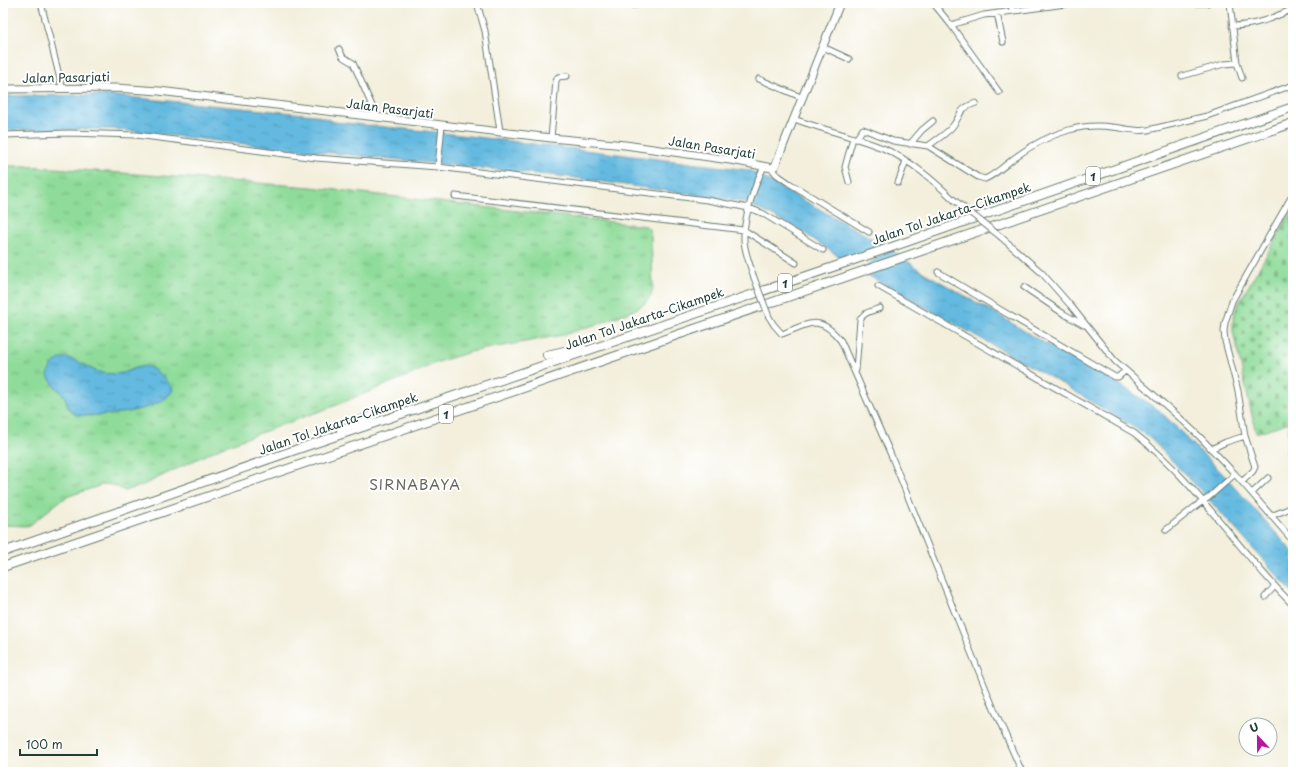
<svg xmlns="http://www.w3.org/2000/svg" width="1296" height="775" font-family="'Playpen Sans',sans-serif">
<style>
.grass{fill:url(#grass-tufts);stroke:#578c67}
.cemetery{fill:url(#cemetery-stones);stroke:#578c67}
.water{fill:url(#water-ripples);stroke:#427b8a}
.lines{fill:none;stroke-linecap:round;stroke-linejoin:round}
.minor-casing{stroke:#697b6f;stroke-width:7}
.major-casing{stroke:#697b6f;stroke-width:9}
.highway-casing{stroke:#697b6f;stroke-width:10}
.minor{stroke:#fff;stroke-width:5}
.major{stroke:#fff;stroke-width:7}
.highway{stroke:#fff;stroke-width:8}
.minor-bridge-casing{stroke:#697b6f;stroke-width:7;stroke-linecap:butt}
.minor-bridge{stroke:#fff;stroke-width:5}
.labels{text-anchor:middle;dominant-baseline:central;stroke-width:4;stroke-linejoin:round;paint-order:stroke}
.shield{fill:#fff;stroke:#627771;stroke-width:1}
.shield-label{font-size:11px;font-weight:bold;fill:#1f3d34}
.street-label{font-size:12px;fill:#1f3d34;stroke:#fff}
.quarter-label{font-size:14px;letter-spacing:1px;fill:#68655c;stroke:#fff}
</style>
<defs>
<pattern id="grass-tufts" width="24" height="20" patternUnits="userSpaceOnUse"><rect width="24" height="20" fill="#8fdc9a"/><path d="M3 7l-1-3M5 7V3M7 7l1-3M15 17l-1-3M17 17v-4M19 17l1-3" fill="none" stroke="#74b47e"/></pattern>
<pattern id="cemetery-stones" width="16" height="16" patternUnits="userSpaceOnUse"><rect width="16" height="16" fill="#8fdc9a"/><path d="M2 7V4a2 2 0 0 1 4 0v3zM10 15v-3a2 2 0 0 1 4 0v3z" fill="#74b47e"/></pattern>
<pattern id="water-ripples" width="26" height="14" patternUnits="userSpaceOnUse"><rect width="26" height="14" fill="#64b9e0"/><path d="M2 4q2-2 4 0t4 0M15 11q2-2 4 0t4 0" fill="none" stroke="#5298b6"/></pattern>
</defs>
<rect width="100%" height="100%" fill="#fff"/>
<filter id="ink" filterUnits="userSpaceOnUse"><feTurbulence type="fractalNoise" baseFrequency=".025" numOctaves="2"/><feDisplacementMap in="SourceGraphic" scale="8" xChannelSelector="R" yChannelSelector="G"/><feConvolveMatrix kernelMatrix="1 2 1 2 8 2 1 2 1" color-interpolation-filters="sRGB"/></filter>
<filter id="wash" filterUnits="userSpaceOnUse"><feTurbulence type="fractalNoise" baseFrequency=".012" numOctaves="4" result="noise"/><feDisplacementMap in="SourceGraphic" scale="16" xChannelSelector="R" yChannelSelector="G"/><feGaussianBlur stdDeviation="0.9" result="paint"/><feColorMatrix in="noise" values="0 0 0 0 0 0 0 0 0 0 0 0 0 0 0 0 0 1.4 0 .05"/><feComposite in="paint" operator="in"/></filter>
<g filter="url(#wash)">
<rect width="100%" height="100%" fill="#f3efdc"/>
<path class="grass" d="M3,166h24l284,21 335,39 3,3 2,6 2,53 -2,8 -7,8 -12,7 -26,10 -43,14 -93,17 -32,10 -28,13 -76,31 -112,41 -81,39 -16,5 -12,-6 -8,-1 -36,12 -9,5 -30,24 -4,1 -23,-1z"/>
<path class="cemetery" d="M1293,209v245l-7,-1 4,-31 -34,11 -23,-102v-12l4,-13z"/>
<path class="water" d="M106,95l209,20 20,7 100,10 314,38 140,78 34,24 74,42 42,26 72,39 49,32 65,65 68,76v41l-92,-102 -53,-55 -82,-50 -206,-115 28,-22 -41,13 -47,-32 -55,-28 -176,-25 -306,-31 -150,-17 -110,1v-34z
M63,358c12,-2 27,13 40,15 7,1 13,1 19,0 9,-2 17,-9 27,-6 5,2 9,6 13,9 4,4 9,8 11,14 -13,23 -74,27 -97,25l-8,-7 -3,-11 -4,-5 -6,-5 -7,-11c1,-10 6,-15 15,-18z"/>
</g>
<g filter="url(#ink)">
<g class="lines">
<defs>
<path id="minor" d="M41,3l21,84
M477,3l8,28 15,100
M621,3c9,4 20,1 30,0
M933,3l18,22 48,67
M1009,3l4,7
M1186,3h21
M1230,3l7,60 5,15
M997,13l6,29
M951,25l33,-10 89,-12
M1232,26c23,0 40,-8 61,-17
M823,47l26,12
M339,49l4,8 10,6 24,54
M1182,76l42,-12 13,-1
M759,79l44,19
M794,119c30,11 62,18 91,30 26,12 48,31 69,51
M3,135l66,-2 67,2 180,23 122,9 269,33 42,8 13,5 61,37
M551,138l5,-57 2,-4 9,-1
M856,139l7,-10 30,12 35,5 50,31 7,2c12,-5 22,-16 32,-23 15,-11 35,-21 52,-26 14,-4 29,-5 43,-3 12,1 24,5 36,3l59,-14 86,-31
M910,144l12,-14 11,-9
M928,146c8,-6 18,-12 24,-19 10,-12 5,-18 24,-24
M438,167l4,-42
M771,168l5,6 13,9 80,49
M849,182l-4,-15 8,-29
M898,183l8,-22
M455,196l289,34 52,33
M1001,237l41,36 29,33 44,55 64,56 21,20 35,37 58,67
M938,272l66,40 111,65h3l7,-6
M753,275c-3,-11 -9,-24 -9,-36 -1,-19 11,-56 20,-72
M878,286l256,147c62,48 103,117 159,172
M1024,287l40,27 20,11
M769,317l5,8 8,9c28,-11 38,-20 59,7l50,114 103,254 28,63
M856,370l4,-50c3,-8 13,-9 20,-12
M1245,436l-7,-45 -13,-50 -1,-10 1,-8 7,-22 61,-107
M1211,449l15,-7 19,-6 10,31 -2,4 -11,11
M1252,493l16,-15
M1271,516l22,-9
M1166,530l30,-24 12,-8 27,-24
M1265,597l10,-11"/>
<path id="major" d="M3,89l113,-1 43,3 392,47 74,7 112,16 35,7 3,-2 65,-163"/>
<path id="highway" d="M547,355l35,-8
M341,430l34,-16
M3,552l295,-103 591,-201 404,-141
M3,567l1290,-444"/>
</defs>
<use href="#minor" class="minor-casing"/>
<use href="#major" class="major-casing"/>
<use href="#highway" class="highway-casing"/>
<use href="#minor" class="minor"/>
<use href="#major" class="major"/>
<use href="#highway" class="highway"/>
<defs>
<path id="minor-bridge" d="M954,200l47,37
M753,275l16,42"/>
</defs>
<use href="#minor-bridge" class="minor-bridge-casing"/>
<use href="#minor-bridge" class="minor-bridge"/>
</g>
</g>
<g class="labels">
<g class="shield">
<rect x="1086" y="167" width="14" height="18" rx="3"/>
<rect x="778" y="274" width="14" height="18" rx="3"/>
<rect x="439" y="405" width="14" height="18" rx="3"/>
</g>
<g class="shield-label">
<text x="1093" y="176">1</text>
<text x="785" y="283">1</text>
<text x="446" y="414">1</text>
</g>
<g class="street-label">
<text transform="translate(66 77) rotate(-1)">Jalan Pasarjati</text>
<text transform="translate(390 108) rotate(7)">Jalan Pasarjati</text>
<text transform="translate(712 147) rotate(9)">Jalan Pasarjati</text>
<text transform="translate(951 213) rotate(-19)">Jalan Tol Jakarta–Cikampek</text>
<text transform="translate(644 318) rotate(-19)">Jalan Tol Jakarta–Cikampek</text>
<text transform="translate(338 423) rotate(-19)">Jalan Tol Jakarta–Cikampek</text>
</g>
<g class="quarter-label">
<text x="415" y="484">SIRNABAYA</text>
</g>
</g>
<rect width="1296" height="775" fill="none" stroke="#fff" stroke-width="16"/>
<g transform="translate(1258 737) rotate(338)"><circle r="19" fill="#ffffff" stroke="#a5b1ae"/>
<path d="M0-3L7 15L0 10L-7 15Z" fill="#b5179e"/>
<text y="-6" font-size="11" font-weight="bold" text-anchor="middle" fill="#1f3d34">U</text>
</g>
<path d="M20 749v6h77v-6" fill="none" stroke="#1f3d34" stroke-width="2"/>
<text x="26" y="749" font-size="12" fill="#1f3d34" stroke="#ffffff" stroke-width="3" paint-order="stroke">100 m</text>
</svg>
